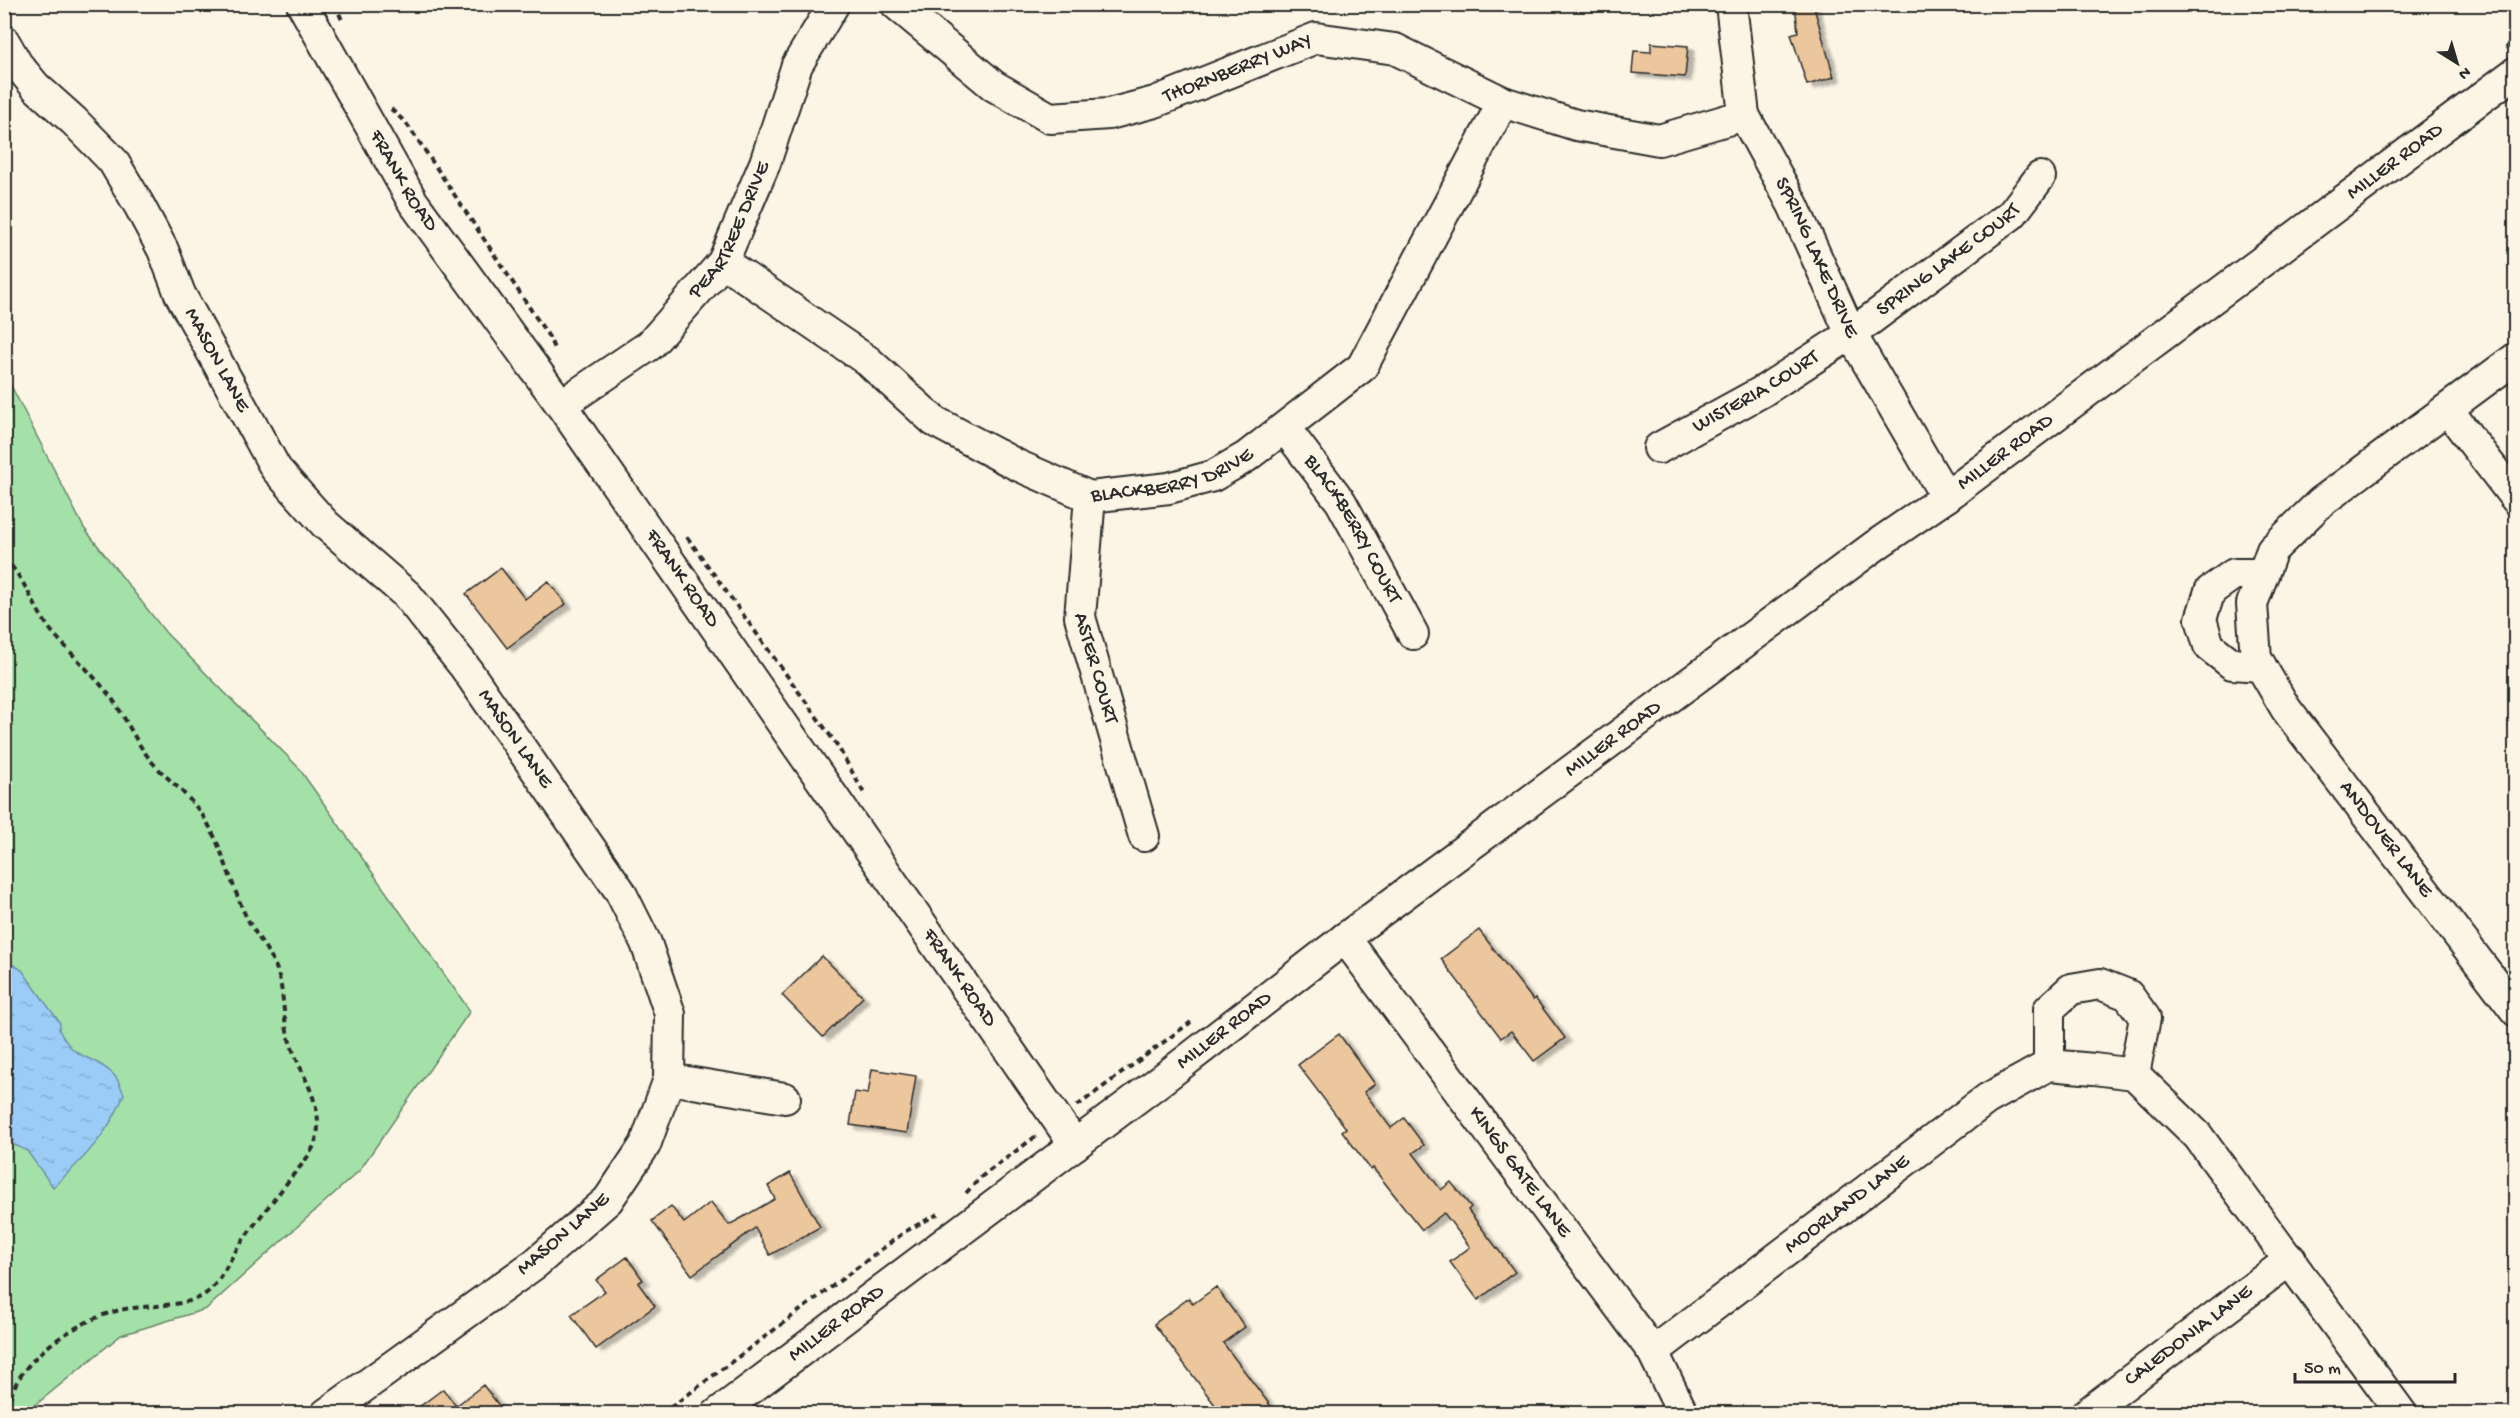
<svg xmlns="http://www.w3.org/2000/svg" width="2520" height="1418" font-family="'Gochi Hand',sans-serif">
<style>
.grass{fill:#a4e1a8;stroke:#68866a;stroke-width:1.5}
.water{fill:url(#water-ripples);stroke:#6e8ca5;stroke-width:1.5}
.building{fill:#ecc69c;stroke:#2b2b2b;stroke-width:1.5;filter:url(#shadow)}
.lines{fill:none;stroke-linecap:round;stroke-linejoin:round}
.minor-casing{stroke:#2b2b2b;stroke-width:34}
.path{stroke:#2b2b2b;stroke-width:4;stroke-dasharray:6 4.5;stroke-linecap:butt}
.minor{stroke:#fcf5e5;stroke-width:30}
.labels{text-anchor:middle;dominant-baseline:central;stroke-width:4.5;stroke-linejoin:round;paint-order:stroke}
.street-label{font-size:21px;fill:#2b2b2b;stroke:#fcf5e5}
</style>
<defs>
<pattern id="water-ripples" width="26" height="14" patternUnits="userSpaceOnUse" patternTransform="scale(1.5)"><rect width="26" height="14" fill="#9accf7"/><path d="M2 4q2-2 4 0t4 0M15 11q2-2 4 0t4 0" fill="none" stroke="#85afd4"/></pattern>
<filter id="shadow"><feDropShadow dx="6" dy="4" stdDeviation="1.5" flood-color="#0004"/></filter>
</defs>
<rect width="100%" height="100%" fill="#fcf5e5"/>
<filter id="ink" filterUnits="userSpaceOnUse"><feTurbulence type="fractalNoise" baseFrequency=".0167" numOctaves="2"/><feDisplacementMap in="SourceGraphic" scale="12" xChannelSelector="R" yChannelSelector="G"/><feConvolveMatrix kernelMatrix="1 2 1 2 8 2 1 2 1" color-interpolation-filters="sRGB"/></filter>
<g filter="url(#ink)">
<path class="grass" d="M4,372l80,156 82,105 132,134 172,244 -111,160 -153,138 -85,26 -93,76 1,3 -25,-1z"/>
<path class="water" d="M5,942l4,20 13,8 38,53 -1,7c17,33 32,23 54,44 5,4 8,14 11,20 -13,37 -42,67 -71,93l-26,-36 -22,-11z"/>
<path class="building" d="M1795,4h18l21,73 -27,8 -16,-51 7,-2z
M1651,43l37,3 -3,31 -53,-4 2,-22 17,1z
M501,568l24,31 23,-18 18,23 -59,44 -41,-54z
M1479,930l54,70 2,-2 30,40 -31,23 -23,-30 -10,7 -60,-79z
M822,956l41,41 -40,40 -41,-42z
M1339,1034l36,50 -11,8 27,36 13,-10 20,27 -11,8 28,37 10,-8 20,25 -3,3 47,62 -37,28 -28,-38 20,-15 -26,-34 -22,17 -49,-62 -2,2 -29,-39 4,-3 -48,-63z
M872,1069l44,7 -9,57 -57,-8 5,-33 13,2z
M790,1173l30,54 -50,28 -15,-27 -63,47 -40,-54 19,-15 13,17 27,-21 18,23 46,-26 -7,-13z
M627,1257l16,23 -5,3 17,23 -59,43 -25,-34 34,-24 -9,-11z
M1216,1287l29,40 -22,16 53,70h-55l-67,-89 35,-26 4,6z
M483,1385l22,28h-94l32,-24 13,17z"/>
<g class="lines">
<defs>
<g id="minor">
<path id="s1" d="M302,4l111,198 148,203 514,740"/>
<path id="s2" d="M896,4l98,82 56,32 59,-4 46,-12 161,-64 79,11 108,53 73,23 83,15 85,-25"/>
<path id="s3" d="M1731,4l13,111 49,90 58,129 95,163"/>
<path id="s4" d="M4,41l13,23 19,23 38,34 39,40 26,44 24,45 17,44 96,175 49,55 82,71 57,71 156,225 26,52 24,71 -1,65 -24,66 -37,55 -72,63 -210,151"/>
<path id="s5" d="M723,262l145,99 66,60 83,44 73,32 79,-9 44,-12 33,-19 116,-90 141,-265"/>
<path id="s6" d="M2516,358l-195,144 -49,48 -20,54 4,54 30,51 230,302"/>
<path id="s7" d="M561,405l89,-60 73,-83 42,-99 32,-98 37,-61"/>
<path d="M2448,410l68,89"/>
<path id="s8" d="M1285,428l56,74 72,132"/>
<path id="s9" d="M1659,448l104,-57 88,-57 161,-120 28,-37"/>
<path id="s10" d="M1090,497l-10,120 64,219"/>
<path d="M2261,666l-29,-2 -23,-18 -8,-27 9,-28 24,-17h29"/>
<path id="s11" d="M1345,938l308,414 30,62"/>
<path d="M2049,1065v-56l22,-20 29,-5 28,11 17,23 -11,56"/>
<path d="M669,1079l116,19"/>
<path id="s12" d="M1653,1352l334,-253 62,-34 45,4 40,5 64,62 204,278"/>
<path id="s13" d="M717,1414l448,-337 180,-139 531,-393 70,-48 570,-425"/>
<path id="s14" d="M2086,1414l205,-155"/>
</g>
</defs>
<use href="#minor" class="minor-casing"/>
<path class="path" d="M335,4l7,16
M2506,48l10,-7
M391,109l15,14 16,23 127,191 6,14
M687,537l150,208 28,50
M4,558c22,21 30,52 49,75 20,23 42,43 60,67 14,20 23,43 39,62 19,21 41,36 56,62 15,27 23,59 36,88 9,20 25,38 33,58 8,24 5,48 13,72 10,32 37,65 25,101 -4,11 -14,23 -22,32 -18,24 -38,47 -54,71 -10,14 -16,31 -28,43 -18,20 -64,15 -91,21 -43,10 -112,53 -112,104
M1077,1106l114,-84
M966,1193l15,-16 58,-43
M662,1414l244,-183 32,-17"/>
<use href="#minor" class="minor"/>
</g>
</g>
<g class="labels">
<g class="street-label">
<text stroke="none"><textPath href="#s2" startOffset="388">THORNBERRY WAY</textPath></text>
<text stroke="none"><textPath href="#s13" startOffset="2094">MILLER ROAD</textPath></text>
<text stroke="none"><textPath href="#s1" startOffset="204">FRANK ROAD</textPath></text>
<text stroke="none"><textPath href="#s7" startOffset="249">PEARTREE DRIVE</textPath></text>
<text stroke="none"><textPath href="#s3" startOffset="272">SPRING LAKE DRIVE</textPath></text>
<text stroke="none"><textPath href="#s9" startOffset="346">SPRING LAKE COURT</textPath></text>
<text stroke="none"><textPath href="#s4" startOffset="388">MASON LANE</textPath></text>
<text stroke="none"><textPath href="#s9" startOffset="112">WISTERIA COURT</textPath></text>
<text stroke="none"><textPath href="#s13" startOffset="1608">MILLER ROAD</textPath></text>
<text stroke="none"><textPath href="#s5" startOffset="524">BLACKBERRY DRIVE</textPath></text>
<text stroke="none"><textPath href="#s8" startOffset="122">BLACKBERRY COURT</textPath></text>
<text stroke="none"><textPath href="#s1" startOffset="690">FRANK ROAD</textPath></text>
<text stroke="none"><textPath href="#s10" startOffset="174">ASTER COURT</textPath></text>
<text stroke="none"><textPath href="#s4" startOffset="874">MASON LANE</textPath></text>
<text stroke="none"><textPath href="#s13" startOffset="1122">MILLER ROAD</textPath></text>
<text stroke="none"><textPath href="#s6" startOffset="646">ANDOVER LANE</textPath></text>
<text stroke="none"><textPath href="#s1" startOffset="1176">FRANK ROAD</textPath></text>
<text stroke="none"><textPath href="#s13" startOffset="636">MILLER ROAD</textPath></text>
<text stroke="none"><textPath href="#s11" startOffset="292">KINGS GATE LANE</textPath></text>
<text stroke="none"><textPath href="#s12" startOffset="244">MOORLAND LANE</textPath></text>
<text transform="translate(564 1235) rotate(-41)">MASON LANE</text>
<text stroke="none"><textPath href="#s13" startOffset="150">MILLER ROAD</textPath></text>
<text stroke="none"><textPath href="#s14" startOffset="129">CALEDONIA LANE</textPath></text>
</g>
</g>
<rect width="2520" height="1418" fill="none" stroke="#fcf5e5" stroke-width="24"/>
<rect x="12" y="12" width="2496" height="1394" fill="none" stroke="#2b2b2b" stroke-width="2" filter="url(#ink)"/>
<g transform="translate(2457 63) rotate(143)" stroke="#fcf5e5" stroke-width="4.5" paint-order="stroke">
<path d="M0-4.5L10 22L0 15L-10 22Z" fill="#2b2b2b"/>
<text y="-9" font-size="16" font-weight="bold" text-anchor="middle" fill="#2b2b2b">N</text>
</g>
<path d="M2295 1373v9h160v-9" fill="none" stroke="#2b2b2b" stroke-width="3"/>
<text x="2304" y="1373" font-size="18" fill="#2b2b2b" stroke="#fcf5e5" stroke-width="4.5" paint-order="stroke">50 m</text>
</svg>
